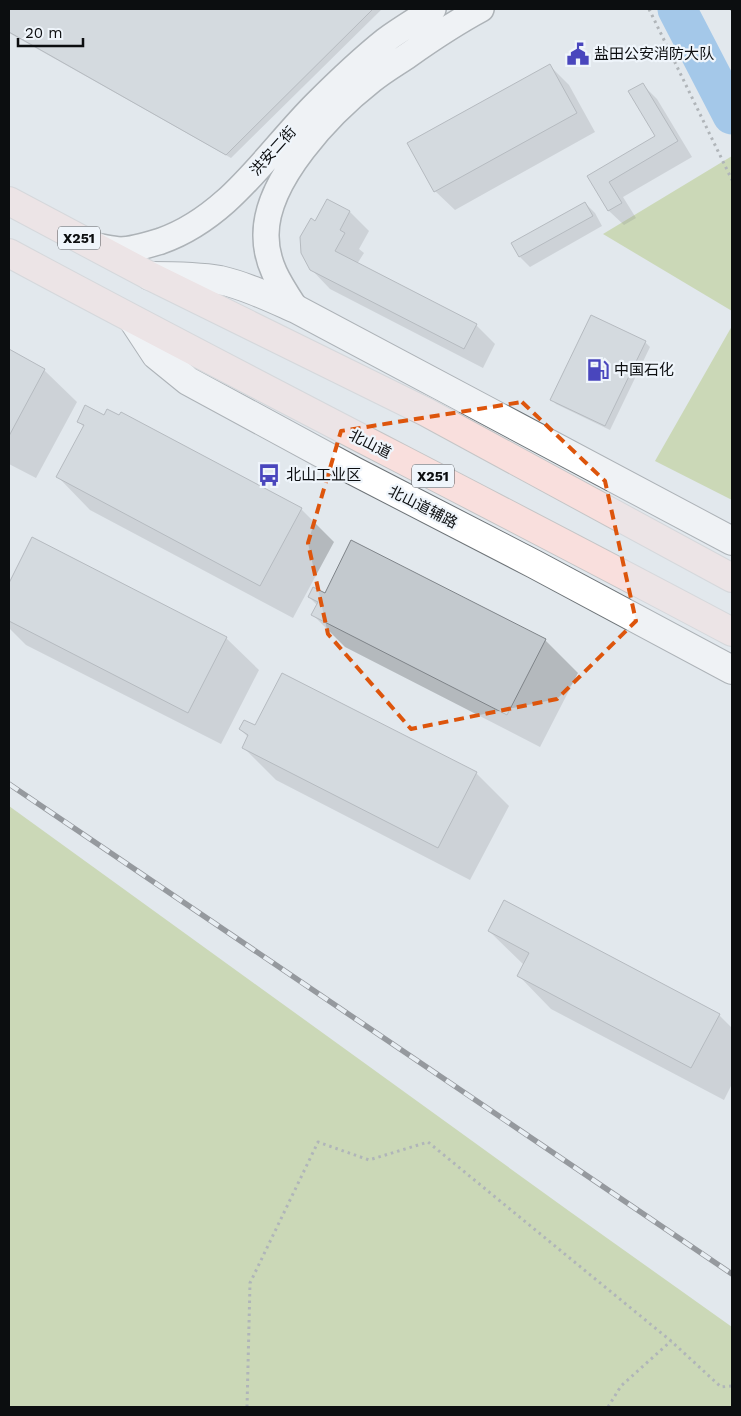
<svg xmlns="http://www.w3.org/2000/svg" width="741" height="1416" font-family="'Work Sans','Noto Sans SC',sans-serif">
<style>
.green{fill:#afc677}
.shadow{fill:#0003}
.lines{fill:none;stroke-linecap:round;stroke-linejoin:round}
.river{stroke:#59a3e5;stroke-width:39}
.building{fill:#c3c9ce;stroke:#7f8489}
.street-casing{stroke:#6d7377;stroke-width:28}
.secondary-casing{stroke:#6d7377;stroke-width:30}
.primary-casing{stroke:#c5c5c6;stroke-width:30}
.path{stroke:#74787b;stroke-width:3;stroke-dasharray:2.5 4;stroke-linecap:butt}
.street{stroke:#fff;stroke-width:25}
.secondary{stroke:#fff;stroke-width:28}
.primary{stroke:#f9dfdd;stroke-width:28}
.rail-casing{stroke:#393b3e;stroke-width:5.5}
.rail{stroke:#eff5fb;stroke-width:4;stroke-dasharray:11;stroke-linecap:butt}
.marked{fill:none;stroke:#dd550c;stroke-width:4;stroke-dasharray:10 6;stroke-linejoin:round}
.labels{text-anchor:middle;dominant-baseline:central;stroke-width:4.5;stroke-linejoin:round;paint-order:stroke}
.shield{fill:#eff5fb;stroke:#505356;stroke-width:1}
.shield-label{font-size:14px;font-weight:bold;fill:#0c0e10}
.poi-label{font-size:15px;fill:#0c0e10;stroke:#eff5fb;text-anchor:start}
.street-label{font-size:15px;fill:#0c0e10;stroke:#eff5fb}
</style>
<rect width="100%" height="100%" fill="#e2e8ed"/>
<path class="green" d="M732,156v155l-129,-77z
M732,326v174l-77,-39z
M9,806l560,405 163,116v80h-723z"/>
<path class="shadow" d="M9,9h373l-151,149 -222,-125z
M550,66l19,19 26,47 -140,78 -20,-19z
M642,84l15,15 35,58 -69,40 13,21 -12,7 -15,-14 -20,-34 68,-40z
M328,200l22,12 19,19 -10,18 5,4 -7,11 119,61 19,19 -12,24 -153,-79 -19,-20 4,-46z
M585,203l10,10 7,13 -72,41 -10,-10z
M645,342l5,5 -40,83 -54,-26 -4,-4z
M9,351l35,19 33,32 -41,76 -27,-14z
M104,417l197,92 33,33 -41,76 -203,-108 -32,-33 26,-50 -6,-6z
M33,539l193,99 33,32 -38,74 -195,-99 -17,-17v-42z
M325,594l220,46 33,33 -38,74 -195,-100 -32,-32 4,-10 -8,-8z
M256,727l220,46 33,33 -39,74 -194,-100 -33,-33 5,-10 -8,-8z
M489,931l230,84 13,13v56l-8,16 -173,-91 -32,-33 5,-11z"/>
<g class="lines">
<path class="river" d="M677,9l55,106"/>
</g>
<path class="building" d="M9,9h364l-147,146 -217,-123z
M550,64l27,49 -143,79 -27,-49z
M643,83l35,58 -69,41 13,21 -14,8 -21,-35 68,-40 -27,-45z
M327,199l23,12 -10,19 5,3 -10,18 142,73 -13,25 -154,-79 -9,-17 -1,-16 11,-19 4,3z
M585,202l8,14 -74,41 -8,-14z
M591,315l55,26 -41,85 -55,-26z
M9,349l36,20 -36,67z
M85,405l19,10 3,-6 12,6 2,-3 181,96 -42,78 -204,-109 28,-52 -7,-3z
M32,537l195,100 -39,76 -179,-92v-38z
M351,540l195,99 -39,76 -196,-100 7,-13 -10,-5 5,-10 12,6z
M282,673l195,99 -39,76 -196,-100 6,-13 -9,-6 5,-9 11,5z
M504,900l216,114 -29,54 -174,-92 12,-23 -41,-22z"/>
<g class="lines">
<defs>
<path id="street" d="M94,246c8,1 17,3 26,4 13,0 28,-5 41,-9 68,-24 106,-88 155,-137 22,-22 45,-44 70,-64 15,-11 32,-21 47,-31
M296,309c-15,-23 -30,-44 -30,-73 -1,-56 64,-123 106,-156 11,-9 23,-16 35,-24 24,-17 48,-33 74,-47"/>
<path id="secondary" d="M150,276c23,0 47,0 70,4 26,6 51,18 76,29l436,232
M133,320l23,35 32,26 166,90 180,93 198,106"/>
<path id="primary" d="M9,201l141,75 276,136 306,166
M9,253c239,129 483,251 723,379"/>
</defs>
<use href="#street" class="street-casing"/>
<use href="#secondary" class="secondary-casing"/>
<use href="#primary" class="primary-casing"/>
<path class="path" d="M649,9l83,171
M731,9l1,1
M247,1407l3,-124 68,-141 51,18 59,-18 243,199 50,46 11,-1
M608,1407l13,-21 50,-45"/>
<use href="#street" class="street"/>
<use href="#secondary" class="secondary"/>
<use href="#primary" class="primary"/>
<defs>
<path id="rail" d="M9,784l723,490"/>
</defs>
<use href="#rail" class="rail-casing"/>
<use href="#rail" class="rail"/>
</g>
<path d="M0 0H741V1416H0ZM522,402l83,79 31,140 -79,78 -146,30 -83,-95 -20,-91 33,-112z" fill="#e2e8ed" fill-opacity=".55" fill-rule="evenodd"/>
<path class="marked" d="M522,402l83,79 31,140 -79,78 -146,30 -83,-95 -20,-91 33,-112z"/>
<defs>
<symbol id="civic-bare" viewBox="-9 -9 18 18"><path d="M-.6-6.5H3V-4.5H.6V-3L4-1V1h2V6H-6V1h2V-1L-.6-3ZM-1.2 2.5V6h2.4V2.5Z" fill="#4946bd" stroke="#eff5fb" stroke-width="2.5" paint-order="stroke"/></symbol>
<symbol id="fuel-bare" viewBox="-9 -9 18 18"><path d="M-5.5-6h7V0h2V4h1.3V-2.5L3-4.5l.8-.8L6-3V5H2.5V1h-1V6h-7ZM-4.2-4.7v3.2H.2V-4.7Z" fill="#4946bd" stroke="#eff5fb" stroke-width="2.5" paint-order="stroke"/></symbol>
<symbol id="bus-bare" viewBox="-9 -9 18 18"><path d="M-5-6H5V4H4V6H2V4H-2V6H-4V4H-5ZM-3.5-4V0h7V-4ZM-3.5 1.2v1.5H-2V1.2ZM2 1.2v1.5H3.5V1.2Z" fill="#4946bd" stroke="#eff5fb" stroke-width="2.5" paint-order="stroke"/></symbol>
</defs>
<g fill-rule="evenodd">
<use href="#civic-bare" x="562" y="38" width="32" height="32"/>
<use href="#fuel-bare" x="582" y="354" width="32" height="32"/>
<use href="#bus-bare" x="253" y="459" width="32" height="32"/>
</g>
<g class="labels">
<g class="shield">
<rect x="58" y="226.5" width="42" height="23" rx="4"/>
<rect x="412" y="464.5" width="42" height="23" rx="4"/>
</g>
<g class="shield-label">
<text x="79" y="238">X251</text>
<text x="433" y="476">X251</text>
</g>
<g class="poi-label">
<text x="594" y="54">盐田公安消防大队</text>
<text x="614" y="370">中国石化</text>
<text x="286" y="475">北山工业区</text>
</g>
<g class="street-label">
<text transform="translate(273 151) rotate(-48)">洪安二街</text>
<text transform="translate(370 444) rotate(27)">北山道</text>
<text transform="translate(423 507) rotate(27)">北山道辅路</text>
</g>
</g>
<rect width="741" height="1416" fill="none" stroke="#0c0e10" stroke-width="20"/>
<path d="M18 38v8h65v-8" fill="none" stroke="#0c0e10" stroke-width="2.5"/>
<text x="25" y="38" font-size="15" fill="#0c0e10" stroke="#eff5fb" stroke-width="4" paint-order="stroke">20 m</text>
</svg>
